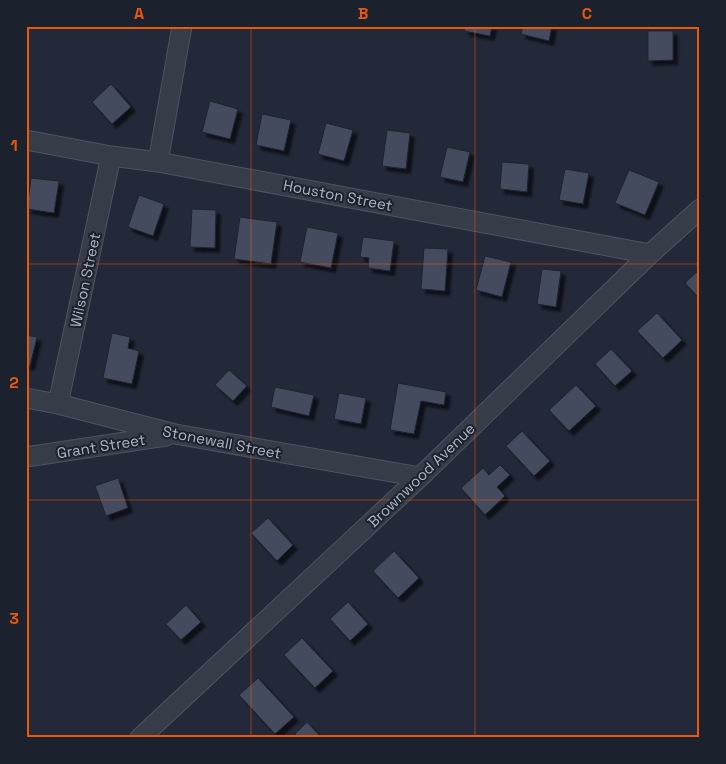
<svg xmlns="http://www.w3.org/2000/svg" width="726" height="764" font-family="'Space Grotesk',sans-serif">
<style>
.building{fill:#444c5e;stroke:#1e2330;filter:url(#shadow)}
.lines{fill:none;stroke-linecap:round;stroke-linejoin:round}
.street-casing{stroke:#4f5461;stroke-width:21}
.street{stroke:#373c49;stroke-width:19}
.grid{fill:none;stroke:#e8590c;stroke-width:1;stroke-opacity:0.55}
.labels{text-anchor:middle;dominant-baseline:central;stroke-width:4;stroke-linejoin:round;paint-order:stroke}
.street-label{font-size:15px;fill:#b2b7c5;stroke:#1c212e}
.neatline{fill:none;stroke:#e8590c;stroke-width:2}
.grid-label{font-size:16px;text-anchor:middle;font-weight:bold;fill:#e8590c}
</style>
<defs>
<filter id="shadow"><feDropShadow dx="4.5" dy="4.5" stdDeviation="1" flood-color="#0009"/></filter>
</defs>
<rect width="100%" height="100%" fill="#232939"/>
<path class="building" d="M465,26h27l-2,10 -26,-5z
M523,26h29l-3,15 -28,-7z
M648,31h25v29l-25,1z
M111,84l20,23 -19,17 -20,-22z
M210,101l28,8 -8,30 -28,-7z
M262,114l29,6 -7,31 -28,-6z
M326,123l27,7 -9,31 -26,-7z
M387,130l23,3 -4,36 -24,-3z
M447,147l23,5 -7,30 -23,-5z
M502,162l27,2 -2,28 -27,-3z
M565,169l24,4 -6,31 -24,-4z
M629,170l30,12 -14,33 -30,-12z
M31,178l28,3 -5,32 -27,-4z
M139,195l25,9 -11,32 -25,-9z
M192,209l24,1 -1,38 -25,-1z
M240,217l37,5 -6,42 -37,-5z
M307,227l31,6 -7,35 -31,-6z
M363,237l31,4 -4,30 -22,-3 1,-10 -9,-1z
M424,248l24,1 -3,42 -24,-2z
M485,256l26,6 -9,35 -26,-7z
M542,269l19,2 -5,36 -19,-3z
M700,269v30l-15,-16z
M657,313l25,27 -19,18 -26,-27z
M112,333l18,4 -2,11 11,3 -7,33 -29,-6z
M26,335l11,2 -7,29 -4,-1z
M611,349l21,22 -17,15 -20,-22z
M229,370l18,16 -14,15 -18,-16z
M398,383l48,9 -2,13 -23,-4 -7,33 -24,-4z
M576,385l20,21 -27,25 -20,-21z
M275,387l39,8 -5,21 -38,-9z
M339,393l27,5 -5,26 -27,-5z
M522,431l28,30 -16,15 -28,-30z
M500,465l10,10 -13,12 8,9 -20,19 -24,-27 22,-20 6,7z
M118,478l10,30 -22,8 -11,-30z
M268,518l25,27 -16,16 -26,-28z
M394,551l25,27 -21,20 -25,-27z
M348,602l20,22 -18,17 -20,-22z
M186,605l15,17 -20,18 -15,-16z
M302,638l31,33 -18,17 -31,-33z
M258,678l36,39 -19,17 -36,-39z
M307,722l13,14 -3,2h-18l-4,-4z"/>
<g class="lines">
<defs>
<path id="street" d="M26,140l85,16 47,6 492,92
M158,162l24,-136
M26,398l32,6 117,30 245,43
M58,404l53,-248
M26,457l140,-21
M140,738l280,-261 230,-223 50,-45"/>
</defs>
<use href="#street" class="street-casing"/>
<use href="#street" class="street"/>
</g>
<path class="grid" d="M251,26v712M475,26v712M26,264h674M26,500h674"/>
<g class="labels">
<g class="street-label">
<text transform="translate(338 195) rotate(11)">Houston Street</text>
<text transform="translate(85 280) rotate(-78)">Wilson Street</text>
<text transform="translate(222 442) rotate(11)">Stonewall Street</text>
<text transform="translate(101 446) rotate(-9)">Grant Street</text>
<text transform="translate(421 475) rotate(-44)">Brownwood Avenue</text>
</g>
</g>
<rect width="726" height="764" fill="none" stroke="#1c212e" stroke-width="55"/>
<rect x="28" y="28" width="670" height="708" class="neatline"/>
<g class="grid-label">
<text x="139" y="19">A</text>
<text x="363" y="19">B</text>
<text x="587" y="19">C</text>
<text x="14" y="151">1</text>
<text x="14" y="388">2</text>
<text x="14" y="624">3</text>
</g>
</svg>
